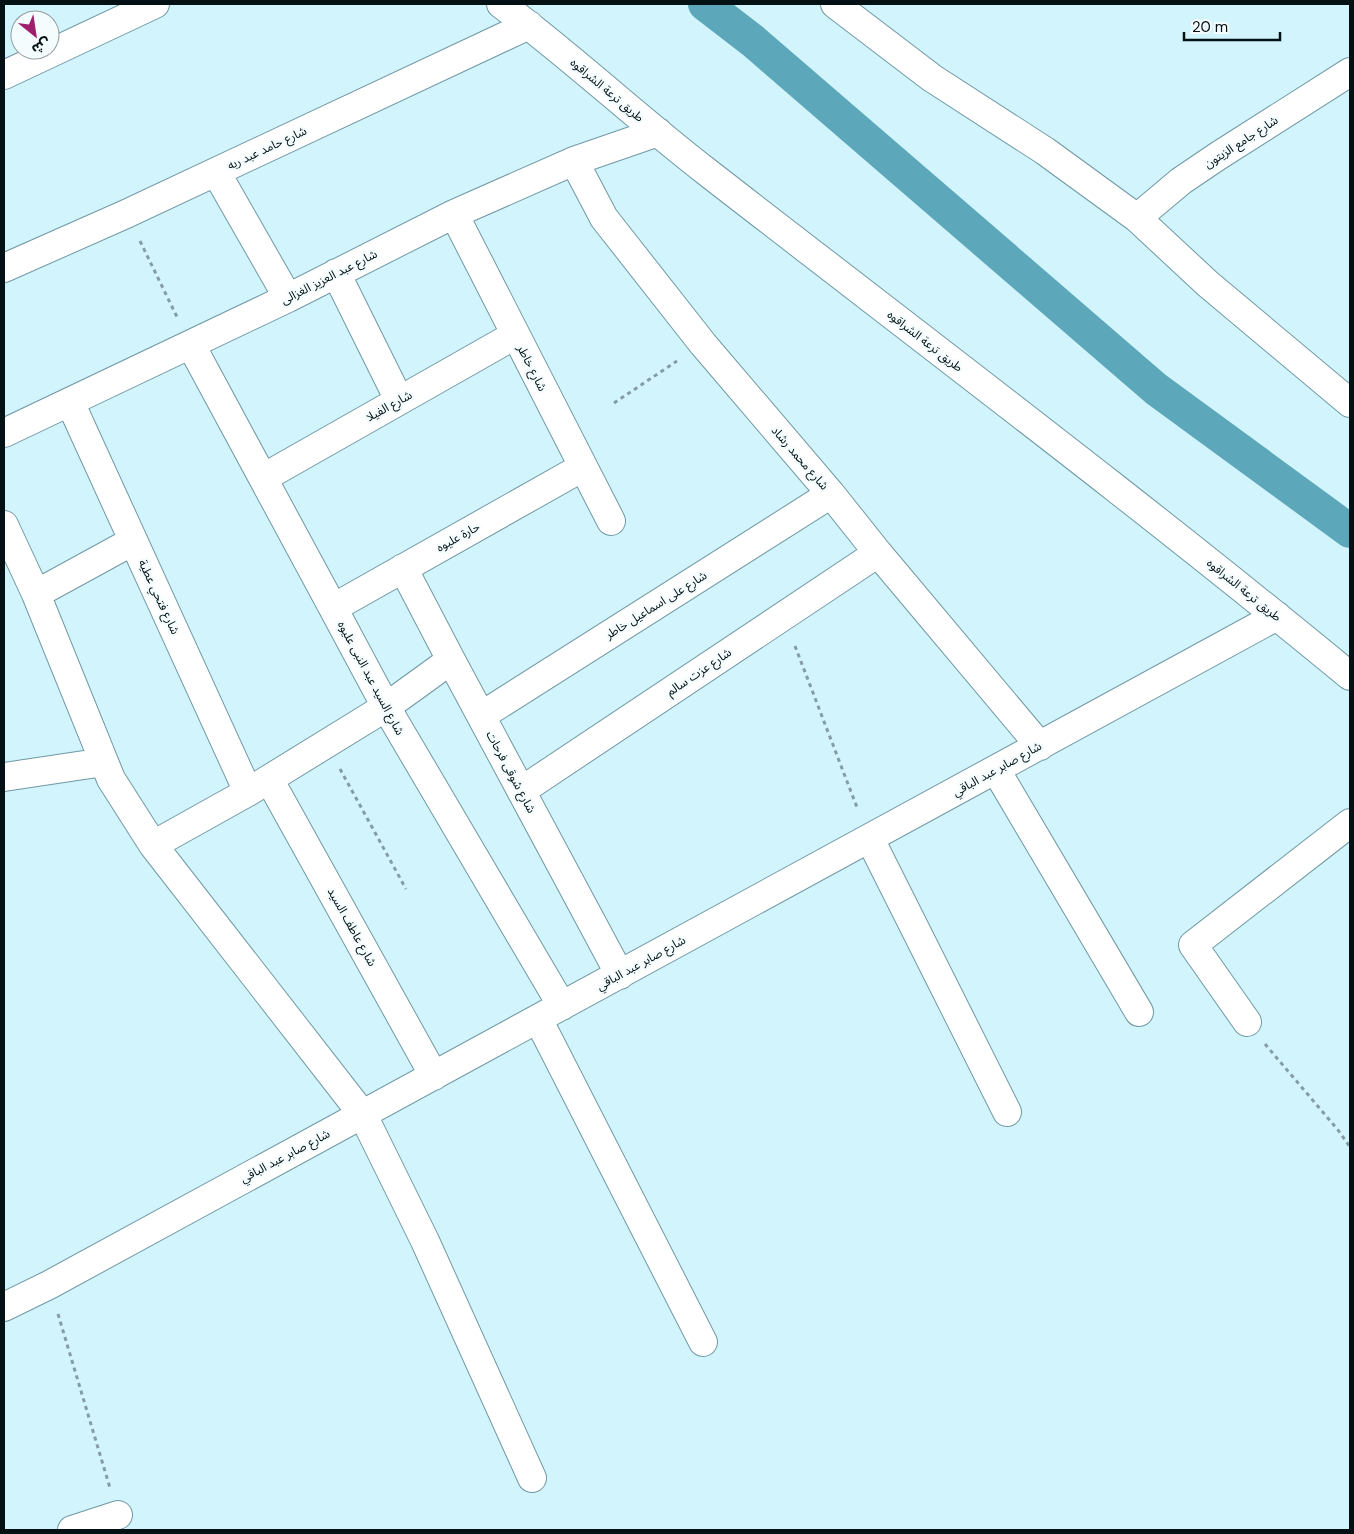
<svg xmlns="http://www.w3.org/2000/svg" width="1354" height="1534" font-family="'DM Sans','Noto Sans Arabic',sans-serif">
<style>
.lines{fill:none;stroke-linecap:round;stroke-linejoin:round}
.canal{stroke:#5ca7b9;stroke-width:34}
.minor-casing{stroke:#7099a4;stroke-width:30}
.path{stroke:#839da4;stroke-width:3;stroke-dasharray:4 4;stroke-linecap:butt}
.minor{stroke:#fff;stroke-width:28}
.labels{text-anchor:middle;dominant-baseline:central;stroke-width:4.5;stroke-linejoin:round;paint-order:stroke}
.street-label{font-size:12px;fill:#031115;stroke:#f4fcfe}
</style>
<rect width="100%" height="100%" fill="#d2f4fd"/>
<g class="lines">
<path class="canal" d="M705,4l48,37 403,348 194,142"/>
<defs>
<path id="minor" d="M501,4c71,53 136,114 206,168 215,167 433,331 643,504
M835,4l97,74 113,73 92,67 71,66 142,119
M4,75l151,-71
M574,161l30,57 99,126 128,150 47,59 162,193
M216,172l72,126
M454,214l157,307
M1137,218l44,-37 37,-25 132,-84
M4,268l122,-54 403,-189
M336,273l63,127
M191,345l142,263 53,99 176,299
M70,402l178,390
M4,433l284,-135 166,-84 120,-53 84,-29
M263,478l252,-143
M4,525l32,69 75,185 42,66 210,270 62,126 107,237
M403,568l48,92 169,315
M36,594l97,-53
M333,608l250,-141
M481,716l350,-222
M996,770l143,242
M4,777l100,-15
M269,779l165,297
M521,791l357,-238
M870,839l137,273
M153,845l95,-53 138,-85 65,-47
M538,1019l165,323
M1247,1022l-54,-77 157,-122
M4,1307l45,-22 1228,-669
M72,1530l46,-15"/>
</defs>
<use href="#minor" class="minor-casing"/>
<path class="path" d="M140,241l38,78
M614,403l63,-42
M795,646l63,164
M340,769l66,120
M1265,1044l73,86 12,17
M58,1314l52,174"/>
<use href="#minor" class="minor"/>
</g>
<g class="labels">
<g class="street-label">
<text transform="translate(607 90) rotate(40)">طريق ترعة الشراقوه</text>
<text transform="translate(1241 142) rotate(-33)">شارع جامع الزيتون</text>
<text transform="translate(267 148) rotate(-25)">شارع حامد عبد ربه</text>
<text transform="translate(329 277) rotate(-27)">شارع عبد العزيز الغزالى</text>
<text transform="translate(925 341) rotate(38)">طريق ترعة الشراقوه</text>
<text transform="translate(532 368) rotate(63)">شارع خاطر</text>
<text transform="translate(389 406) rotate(-29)">شارع الفيلا</text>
<text transform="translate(800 458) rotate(49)">شارع محمد رشاد</text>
<text transform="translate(458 537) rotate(-29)">حارة عليوه</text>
<text transform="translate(1244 590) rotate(39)">طريق ترعة الشراقوه</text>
<text transform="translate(159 597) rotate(65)">شارع فتحي عطية</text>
<text transform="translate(656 605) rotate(-32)">شارع على اسماعيل خاطر</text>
<text transform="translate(699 672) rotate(-34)">شارع عزت سالم</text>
<text transform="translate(371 678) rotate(62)">شارع السيد عبد النبى عليوه</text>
<text transform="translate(997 769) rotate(-29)">شارع صابر عبد الباقي</text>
<text transform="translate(511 772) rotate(62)">شارع شوقى فرحات</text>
<text transform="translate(352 927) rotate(61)">شارع عاطف السيد</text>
<text transform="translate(641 963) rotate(-29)">شارع صابر عبد الباقي</text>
<text transform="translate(285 1156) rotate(-28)">شارع صابر عبد الباقي</text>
</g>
</g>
<rect width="1354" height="1534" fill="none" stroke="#031115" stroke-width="10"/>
<g transform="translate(35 35) rotate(150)"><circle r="24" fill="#f4fcfe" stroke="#949ea1"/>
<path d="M0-4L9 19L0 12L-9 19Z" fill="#a11e6d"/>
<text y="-8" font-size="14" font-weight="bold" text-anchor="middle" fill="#031115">ش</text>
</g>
<path d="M1184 32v8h96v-8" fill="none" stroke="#031115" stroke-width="2.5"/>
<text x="1192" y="32" font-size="15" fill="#031115" stroke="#f4fcfe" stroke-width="4" paint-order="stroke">20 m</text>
</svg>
